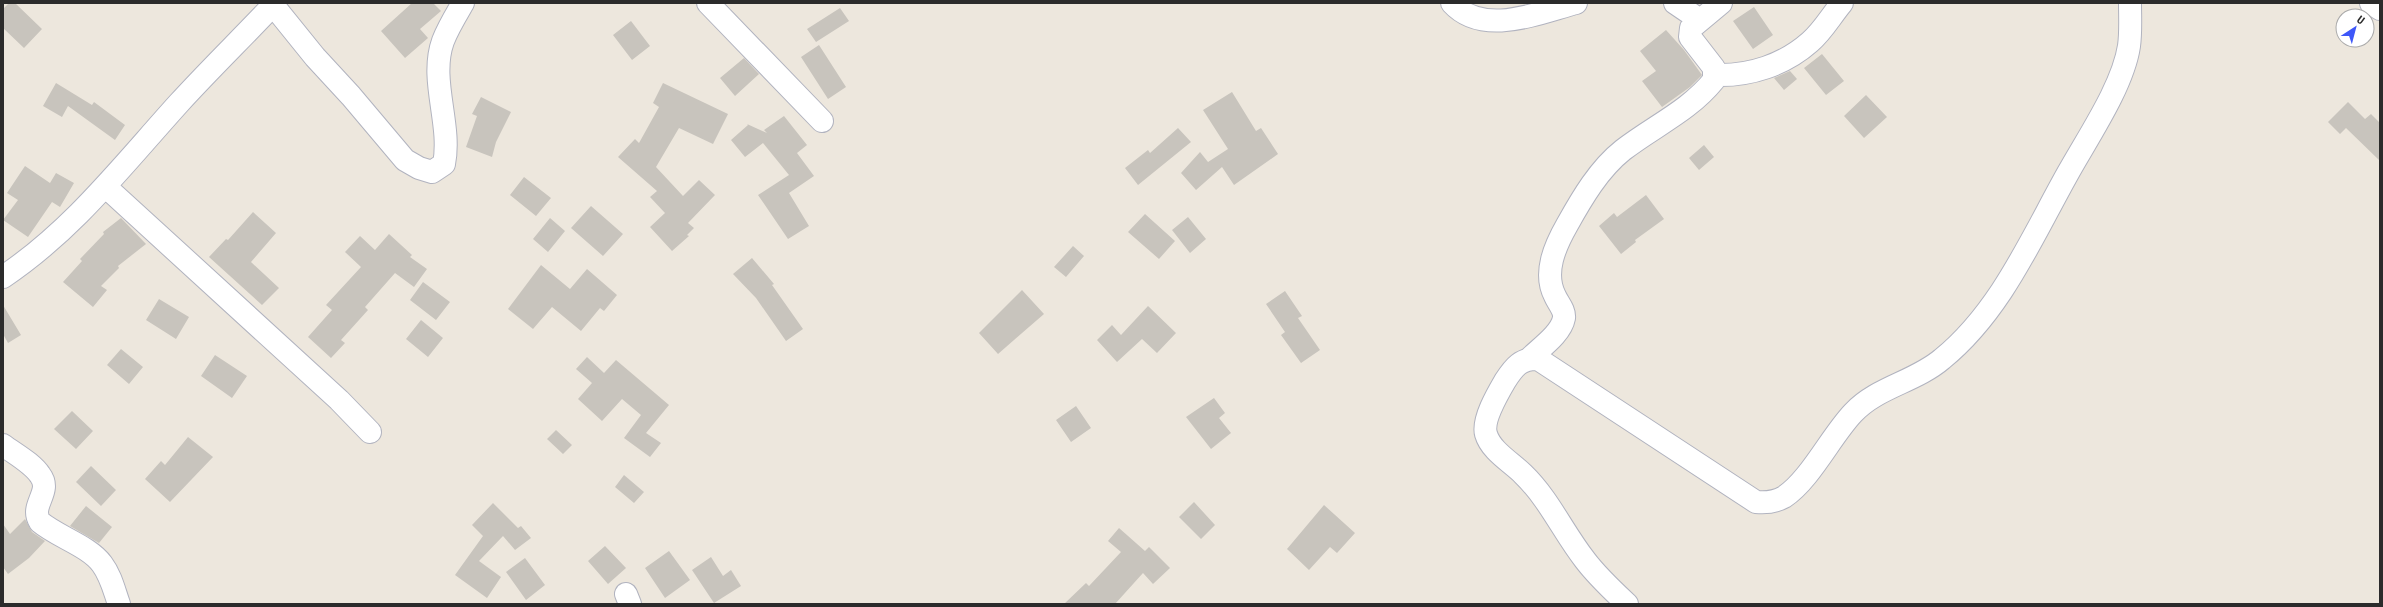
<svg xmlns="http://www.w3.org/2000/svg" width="2383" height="607" font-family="'Roboto Condensed',sans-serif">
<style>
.building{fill:#c8c4bd}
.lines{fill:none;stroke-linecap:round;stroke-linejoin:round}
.minor-casing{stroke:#b1b3bf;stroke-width:24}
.minor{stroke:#fff;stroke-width:22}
</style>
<rect width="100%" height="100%" fill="#ede7dd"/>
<path class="building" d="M9,3h6l27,26 -18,19 -21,-20v-19z
M412,3h21l8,8 -21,18 8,9 -23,20 -24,-27z
M1754,7l19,28 -20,14 -20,-28z
M840,8l9,13 -33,21 -9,-13z
M631,21l19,25 -18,14 -19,-25z
M1666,30l18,20 18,25 -12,12 -28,20 -20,-26 14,-10 -16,-20z
M819,45l27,42 -18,12 -27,-42z
M1822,54l22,27 -18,14 -22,-27z
M744,58l15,16 -24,22 -15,-18z
M1790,71l7,8 -13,11 -10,-12z
M56,83l36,22 2,-3 31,23 -10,15 -47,-34 -6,11 -19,-11z
M663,83l65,31 -15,30 -34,-16 -23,39 27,29 16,-16 16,15 -27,28 6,5 -7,7 2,1 -17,15 -22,-24 15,-14 -15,-16 7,-6 -39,-34 17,-18 4,4 20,-36 -6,-4z
M1232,92l24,39 5,-3 17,26 -44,31 -12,-18 -26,23 -15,-17 19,-21 8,10 20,-13 -25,-39z
M1866,95l21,22 -23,21 -20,-22z
M481,97l30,15 -15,30 -4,15 -26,-10 11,-31 -5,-2z
M2348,102l17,17 6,-5 9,9v38l-34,-33 -6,6 -12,-12z
M784,116l23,29 -10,8 17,23 -25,17 20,33 -21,13 -30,-44 31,-20 -26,-32 -18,14 -14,-17 17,-15 -1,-1 20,9 -3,-3z
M1178,128l13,14 -53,43 -13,-17 23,-18 2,3z
M1704,145l10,12 -15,13 -10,-12z
M25,166l25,17 6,-10 18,10 -14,24 -8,-5 -24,35 -25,-17 15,-20 -11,-7z
M524,177l27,21 -15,18 -26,-21z
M1646,195l18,24 -29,21 1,2 -15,12 -22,-28 15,-13 3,4z
M591,206l32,28 -20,22 -32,-28z
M253,212l23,21 -25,29 28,26 -17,17 -53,-48 17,-18 2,1z
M1145,214l30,27 -16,18 -31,-27z
M1188,217l18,22 -16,14 -18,-23z
M121,218l25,26 -28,22 1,2 -18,18 6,4 -14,17 -30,-25 19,-21 -2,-2 24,-25 -1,-2z
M550,218l15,13 -17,21 -15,-13z
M389,234l23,21 -2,2 17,12 -13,18 -19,-14 -30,34 3,3 -27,30 4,3 -14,15 -23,-21 24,-27 -6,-5 35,-38 -16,-15 15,-16 15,14z
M1073,246l11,10 -18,21 -12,-10z
M752,258l22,26 -2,1 31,44 -17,12 -30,-43 -23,-24z
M541,265l29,24 17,-20 30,26 -13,16 -4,-3 -19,23 -29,-24 -19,22 -25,-20z
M423,282l27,20 -14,18 -26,-20z
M1022,290l22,24 -46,40 -19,-21z
M1285,291l17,25 -4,2 22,32 -19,13 -20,-28 4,-3 -19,-28z
M159,299l30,18 -13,22 -30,-19z
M3,305l18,30 -13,8 -5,-9z
M1148,306l28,27 -19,20 -15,-14 -25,23 -20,-22 15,-15 9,10z
M421,320l22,18 -15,19 -22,-18z
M121,349l22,18 -14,17 -22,-19z
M215,355l32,21 -15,22 -31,-22z
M587,357l17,16 12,-13 53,45 -23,28 15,10 -11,14 -26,-19 17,-23 -19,-16 -20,22 -24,-22 14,-16 -16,-14z
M1214,398l11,15 -6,5 12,15 -20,16 -25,-32z
M1076,406l15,22 -20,14 -15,-22z
M72,411l21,20 -17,18 -22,-20z
M556,430l16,15 -9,9 -16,-15z
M188,437l25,20 -43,45 -25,-23 16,-18 4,4z
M91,466l25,24 -15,16 -25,-24z
M624,475l20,17 -10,11 -19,-16z
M1194,502l21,23 -14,14 -22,-22z
M493,503l25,25 3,-2 10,12 -16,12 -12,-14 -24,25 22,16 -14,21 -32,-23 28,-39 -11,-11z
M1324,505l31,28 -18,20 -7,-6 -21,23 -22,-21z
M86,506l26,21 -13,16 -29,-17z
M25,519l7,13 13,9 -16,17 -21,16 -5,-7v-43l7,10z
M1119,528l26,23 4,-4 21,21 -17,16 -10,-11 -28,31h-51l22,-21 3,3 32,-34 -13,-11z
M605,546l21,22 -18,16 -20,-23z
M669,551l21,29 -25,18 -20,-30z
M711,557l12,19 8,-6 10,16 -27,17 -22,-33z
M525,558l20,27 -19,15 -20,-28z"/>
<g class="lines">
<defs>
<path id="minor" d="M708,3l114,118
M1452,3c31,34 86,10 124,0
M1675,3l25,17
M2371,3l9,6
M273,5l42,52 36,39 54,64 14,8 13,4 12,-8c8,-40 -15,-84 -1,-123 5,-13 13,-26 20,-38
M1716,75c34,1 68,-10 94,-33 13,-11 21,-26 32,-39
M106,187l233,213 31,32
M3,277c70,-47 119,-111 176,-174 31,-34 64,-66 96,-100
M1529,359c11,-11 32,-25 35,-41 1,-8 -6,-15 -9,-22 -12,-23 0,-50 12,-71 15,-27 32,-56 56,-75 31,-24 66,-39 91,-70v-12l-24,-31 1,-9 30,-25
M3,445c12,9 29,18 37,30 13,17 -11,30 0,47 18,15 49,24 62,42 9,12 12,26 17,40
M626,594l4,10
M1627,604c-15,-14 -30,-28 -42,-44 -22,-28 -36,-61 -62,-86 -12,-12 -32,-23 -37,-40 -4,-14 12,-41 19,-53 9,-14 16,-23 33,-22l218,143c10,1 19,0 28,-5 26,-17 47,-61 69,-84 24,-26 62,-31 89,-54 59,-48 90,-122 126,-186 20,-36 55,-87 61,-127 2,-14 1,-29 1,-43"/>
</defs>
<use href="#minor" class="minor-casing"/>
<use href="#minor" class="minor"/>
</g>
<rect width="2383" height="607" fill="none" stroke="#2b2b2b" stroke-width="8"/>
<g transform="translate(2355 28) rotate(36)"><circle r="19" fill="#ffffff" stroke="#aaaaaa"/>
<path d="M0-3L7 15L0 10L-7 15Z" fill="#3e57f9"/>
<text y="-6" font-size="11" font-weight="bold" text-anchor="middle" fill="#2b2b2b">U</text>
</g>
</svg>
